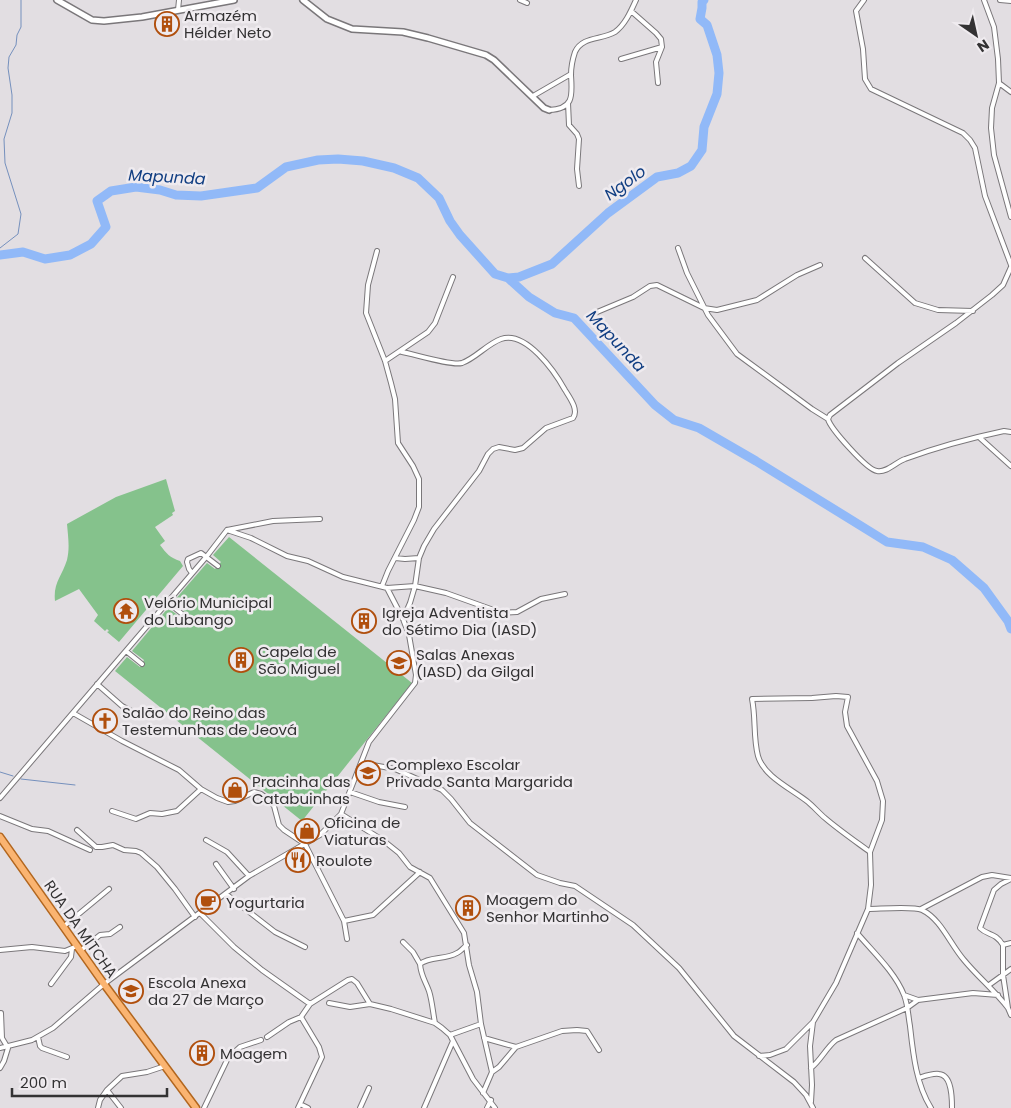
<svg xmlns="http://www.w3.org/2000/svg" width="1011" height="1108" font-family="Poppins,sans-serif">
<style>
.green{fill:#85c28c}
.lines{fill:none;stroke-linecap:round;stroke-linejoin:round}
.stream{stroke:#7590bd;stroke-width:1}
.river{stroke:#91b9f8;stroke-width:9}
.minor-casing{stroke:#7a777a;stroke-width:6}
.tertiary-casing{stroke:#7a777a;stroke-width:8}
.primary-casing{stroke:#b2661e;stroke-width:9}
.minor{stroke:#fff;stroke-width:4}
.tertiary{stroke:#fff;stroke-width:5}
.primary{stroke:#fab471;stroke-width:6}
.labels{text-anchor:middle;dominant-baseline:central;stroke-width:5;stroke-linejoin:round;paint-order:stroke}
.poi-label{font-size:15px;fill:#333233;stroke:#efebef;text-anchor:start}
.street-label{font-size:15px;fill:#333233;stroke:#efebef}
.water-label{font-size:16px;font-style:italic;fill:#113e82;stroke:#efebef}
</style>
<rect width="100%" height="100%" fill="#e2dee2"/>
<path class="green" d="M166,479l9,32 -3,2 1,2 -18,12 10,14 -5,4c6,8 10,13 20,16l3,5 -64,76 -12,-10 2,-1 -2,-2 -2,2 -11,-10 4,-6 -19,-26 -24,12c-2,-18 7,-25 12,-41 3,-12 1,-24 0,-36l49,-27z
M229,537l183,146 -110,138 -187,-150 12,-14 13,10 4,-7 -12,-9 36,-43 11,8 5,-6 -11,-8 34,-39 8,6 6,-7 -8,-7z"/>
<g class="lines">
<path class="stream" d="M0,248l18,-14 3,-20 -16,-51 -1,-24 8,-26v-18l-4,-27 1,-11 7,-12 1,-10 4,-8v-27
M0,772l13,4
M21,779l54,6"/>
<path class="river" d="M0,255l23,-3 22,7 25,-4 21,-11 15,-17 -9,-26 14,-10 25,-4 24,3 16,5 25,1 56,-8 29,-21 32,-7 20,-1 25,2 31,7 24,10 21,20 11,23 10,14 35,39 13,4 21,19 26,16 19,5 81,87 19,15 25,8 57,33 131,81 36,5 29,13 32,28 24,33 3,8
M508,278l11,-1 33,-13 56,-51 49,-36 21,-4 13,-7 11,-16 2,-23 13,-33 2,-21 -2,-18 -10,-30 -7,-6 2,-11v-6l2,-2"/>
<defs>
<path id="minor" d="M520,0l7,3
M864,0l-8,11 7,38 2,30 6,10 92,44 7,7 5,8 10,48 26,69
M984,0l10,27 4,32 1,24 -7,25 -1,20 3,27 17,62
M1000,0l11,1
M178,10l1,-10
M631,11l25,22 5,6 1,8 -6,15 2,21
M621,59l41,-12
M999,83l12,9
M533,96l38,-22
M568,103l1,22 8,9 2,5 -2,30 2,17
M549,110c26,-1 23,-16 22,-35 0,-7 2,-17 4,-23 7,-16 27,-12 40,-20 10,-7 16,-21 21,-32
M678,248l9,25 21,42 29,39 75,55 16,10
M377,251l-9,34 -2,28 19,48 6,22 4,16 3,44 15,23 6,13v28l-5,13 -26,51 -6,15
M865,258l50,45 23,7 35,1
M1011,267l-8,18 -11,10 -36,28 -58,40 -68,52 -2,4c2,9 39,51 49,52 10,2 19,-9 28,-12 32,-12 66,-21 99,-28l7,1
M590,315l43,-18 17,-11 7,-1 47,23 13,2 40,-10 40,-25 23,-10
M402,352c12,2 49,14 60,11 14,-5 25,-19 39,-24 25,-9 54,33 64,51 5,8 14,20 8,28l-27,10 -23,20 -8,2 -16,-3 -6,2 -5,5 -9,17 -45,58 -10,17 -5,12 -4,28 -5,17 -7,16
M385,361l43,-29 7,-9 18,-46
M980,438l31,28
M227,530l24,8 36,18 21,5 35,16 44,11 28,-2 31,7 56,20 15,-1 24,-13 24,-5
M227,530l46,-9 47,-2
M395,558l10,1 14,-1
M192,573l-3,-4 -2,-7 1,-3 13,-6 17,13
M167,602l14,11
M126,651l16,13
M97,684l25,22 13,7
M73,713l49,28 57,29 22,19 16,9 11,4 7,-1 19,-9 7,2 8,6 5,6 5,19 5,5 21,14 39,77 3,18
M362,763l33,6 47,21 9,9 19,24 67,52 23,8 15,3 58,39 46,43 55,68 60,46 12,13 7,13
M350,792l29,10 26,5
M0,798l207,-242 20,-26
M112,811l24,8 14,-6 12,1 15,-3 24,-22
M341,814l43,27 15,12 11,14 20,11 34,55 5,32 8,27 4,32 11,48 -9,21
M0,816l32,13 16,2 42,19
M77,830l19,17h6l11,-2 11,5 12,1 5,2 16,14 18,22 20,28
M206,840l21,12 22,24
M216,864l18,25
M1011,879l-10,5 -7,6 -14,38c8,8 15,4 23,17v30l5,33 3,7
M226,894l49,38 30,15
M868,909c12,0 45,-3 54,1 19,9 28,34 42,50 14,17 31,31 44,48
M921,909l61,-32 10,-2 19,3
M200,913l34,34 28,23 48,34
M344,921l29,-6 47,-43
M63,927l46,-38
M857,933c16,19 38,39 47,62 4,10 4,20 6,31 3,27 6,58 21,82
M403,942l10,10 7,12
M1003,945l8,-2
M0,950l32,-3 33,4 12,-5
M80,951l20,-16 10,-1 10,-7
M51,984l20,-27 1,-8
M989,985l22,-16
M904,995l14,5
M329,1003l21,4 20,-3
M435,1023c-2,-10 -3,-23 -6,-32 -4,-11 -8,-15 -9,-27 10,-8 25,-4 37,-11 3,-1 7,-6 10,-8
M450,1035l31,-11
M38,1037l2,9 2,2 25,9
M267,1037l22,-15 12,-5
M484,1038l32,9
M0,1048l32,-8 21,-12 51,-44 145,-108 71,-41 21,-21 28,-72 46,-59 1,-8 -7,-40 -6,-16 -16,-31
M759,1056l11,-1 16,-6 27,-27 23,-39 32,-74 3,-24 -1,-33 12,-32 1,-19 -6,-20 -30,-55 -2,-14 3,-15 -12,-1 -24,2 -60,1c4,19 1,38 6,57 6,21 34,33 50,46 6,5 11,11 17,16 14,12 30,23 45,34
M0,1068l4,-7 4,-13 -6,-10 -1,-25
M811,1068c10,-8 15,-20 25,-28l71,-32 11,-8 55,-7 25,2
M492,1072l7,-5 17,-20 46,-16 15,-1 10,1 12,19
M919,1078c6,-2 14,-5 20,-4 13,1 13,24 13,34
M107,1090l14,18
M811,1102l1,-17 -2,-39 3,-24
M300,1104l8,4
M98,1108l2,-8 7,-10 15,-14 25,-4 18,-6
M204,1108l24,-50 12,-11 21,-7
M298,1108l24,-51 -3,-10 -18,-30 9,-13 38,-24 4,-1 5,4 13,21 21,5 44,14 7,5 8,7 23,44 22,29
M360,1108l9,-20
M424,1108l29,-67
M487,1108l4,-8"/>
<path id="tertiary" d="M57,0l35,20 12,1 38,-4 92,-17
M303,0l24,19 25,10 51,3 25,6 58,17 8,5 50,48 5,2"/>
<path id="primary" d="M0,837l104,147 92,124"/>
</defs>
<use href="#minor" class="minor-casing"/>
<use href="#tertiary" class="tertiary-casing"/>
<use href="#primary" class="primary-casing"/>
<use href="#minor" class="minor"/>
<use href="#tertiary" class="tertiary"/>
<use href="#primary" class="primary"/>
</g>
<defs>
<symbol id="building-ring" viewBox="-11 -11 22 22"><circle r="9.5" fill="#efebef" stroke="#b04f0d" stroke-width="1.5"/><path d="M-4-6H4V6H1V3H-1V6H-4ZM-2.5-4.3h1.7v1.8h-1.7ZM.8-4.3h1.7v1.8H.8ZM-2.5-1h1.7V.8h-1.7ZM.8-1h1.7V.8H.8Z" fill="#b04f0d"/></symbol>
<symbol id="temple-ring" viewBox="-11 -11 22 22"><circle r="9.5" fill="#efebef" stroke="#b04f0d" stroke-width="1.5"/><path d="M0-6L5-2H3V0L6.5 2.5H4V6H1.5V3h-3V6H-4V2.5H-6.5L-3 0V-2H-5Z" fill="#b04f0d"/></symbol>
<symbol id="school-ring" viewBox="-11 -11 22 22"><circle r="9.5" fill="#efebef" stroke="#b04f0d" stroke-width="1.5"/><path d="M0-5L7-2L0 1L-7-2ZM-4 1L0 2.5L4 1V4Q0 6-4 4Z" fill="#b04f0d"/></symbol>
<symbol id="church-ring" viewBox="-11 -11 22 22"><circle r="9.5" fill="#efebef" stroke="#b04f0d" stroke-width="1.5"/><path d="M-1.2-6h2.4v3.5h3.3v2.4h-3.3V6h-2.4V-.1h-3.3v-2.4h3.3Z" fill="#b04f0d"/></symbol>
<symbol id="shop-ring" viewBox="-11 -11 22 22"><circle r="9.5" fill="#efebef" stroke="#b04f0d" stroke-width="1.5"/><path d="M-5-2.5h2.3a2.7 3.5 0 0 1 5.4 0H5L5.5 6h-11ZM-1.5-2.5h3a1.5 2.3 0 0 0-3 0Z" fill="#b04f0d"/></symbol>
<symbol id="restaurant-ring" viewBox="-11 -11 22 22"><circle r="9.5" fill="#efebef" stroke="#b04f0d" stroke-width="1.5"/><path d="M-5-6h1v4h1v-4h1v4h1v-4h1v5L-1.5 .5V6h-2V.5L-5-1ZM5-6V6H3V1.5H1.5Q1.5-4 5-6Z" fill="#b04f0d"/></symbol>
<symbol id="cafe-ring" viewBox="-11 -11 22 22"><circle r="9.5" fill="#efebef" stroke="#b04f0d" stroke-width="1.5"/><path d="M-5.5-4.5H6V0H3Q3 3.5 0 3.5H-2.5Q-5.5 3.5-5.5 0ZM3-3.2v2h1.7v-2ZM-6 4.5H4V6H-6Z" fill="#b04f0d"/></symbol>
</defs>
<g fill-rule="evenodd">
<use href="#building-ring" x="153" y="10" width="28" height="28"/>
<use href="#temple-ring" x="112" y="597" width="28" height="28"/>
<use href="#building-ring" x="350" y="607" width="28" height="28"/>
<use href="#building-ring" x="227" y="646" width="28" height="28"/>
<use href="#school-ring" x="385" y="649" width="28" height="28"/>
<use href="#church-ring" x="91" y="707" width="28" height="28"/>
<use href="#school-ring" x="354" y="759" width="28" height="28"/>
<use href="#shop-ring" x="221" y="776" width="28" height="28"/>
<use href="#shop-ring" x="293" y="817" width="28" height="28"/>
<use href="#restaurant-ring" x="284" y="846" width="28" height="28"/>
<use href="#cafe-ring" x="194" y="888" width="28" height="28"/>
<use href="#building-ring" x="454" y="894" width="28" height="28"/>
<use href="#school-ring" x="117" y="977" width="28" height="28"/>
<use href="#building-ring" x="188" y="1039" width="28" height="28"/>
</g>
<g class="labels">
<g class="poi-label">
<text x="184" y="15">Armazém<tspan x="184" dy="17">Hélder Neto</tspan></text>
<text x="144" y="602">Velório Municipal<tspan x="144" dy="17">do Lubango</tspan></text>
<text x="382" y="612">Igreja Adventista<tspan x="382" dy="17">do Sétimo Dia (IASD)</tspan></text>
<text x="258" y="651">Capela de<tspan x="258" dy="17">São Miguel</tspan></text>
<text x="416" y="654">Salas Anexas<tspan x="416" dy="17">(IASD) da Gilgal</tspan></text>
<text x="122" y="712">Salão do Reino das<tspan x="122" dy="17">Testemunhas de Jeová</tspan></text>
<text x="386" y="764">Complexo Escolar<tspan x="386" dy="17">Privado Santa Margarida</tspan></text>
<text x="252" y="781">Pracinha das<tspan x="252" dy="17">Catabuinhas</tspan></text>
<text x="324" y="822">Oficina de<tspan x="324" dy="17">Viaturas</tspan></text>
<text x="316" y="860">Roulote</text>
<text x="486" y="899">Moagem do<tspan x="486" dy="17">Senhor Martinho</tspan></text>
<text x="226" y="902">Yogurtaria</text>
<text x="148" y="982">Escola Anexa<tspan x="148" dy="17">da 27 de Março</tspan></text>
<text x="220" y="1053">Moagem</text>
</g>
<g class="street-label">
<text transform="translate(81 929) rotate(55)">RUA DA MITCHA</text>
</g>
<g class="water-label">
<text transform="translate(167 177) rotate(3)">Mapunda</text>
<text transform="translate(625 183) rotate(-36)">Ngolo</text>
<text transform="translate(616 341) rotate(47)">Mapunda</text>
</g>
</g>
<g transform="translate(976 35) rotate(146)" stroke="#efebef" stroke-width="4" paint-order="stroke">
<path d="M0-4L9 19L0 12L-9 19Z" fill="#333233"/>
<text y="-8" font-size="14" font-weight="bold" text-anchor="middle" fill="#333233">N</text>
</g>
<path d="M12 1088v8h155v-8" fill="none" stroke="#333233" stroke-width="2.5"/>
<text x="20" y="1088" font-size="15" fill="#333233" stroke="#efebef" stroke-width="4" paint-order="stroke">200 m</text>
</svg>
